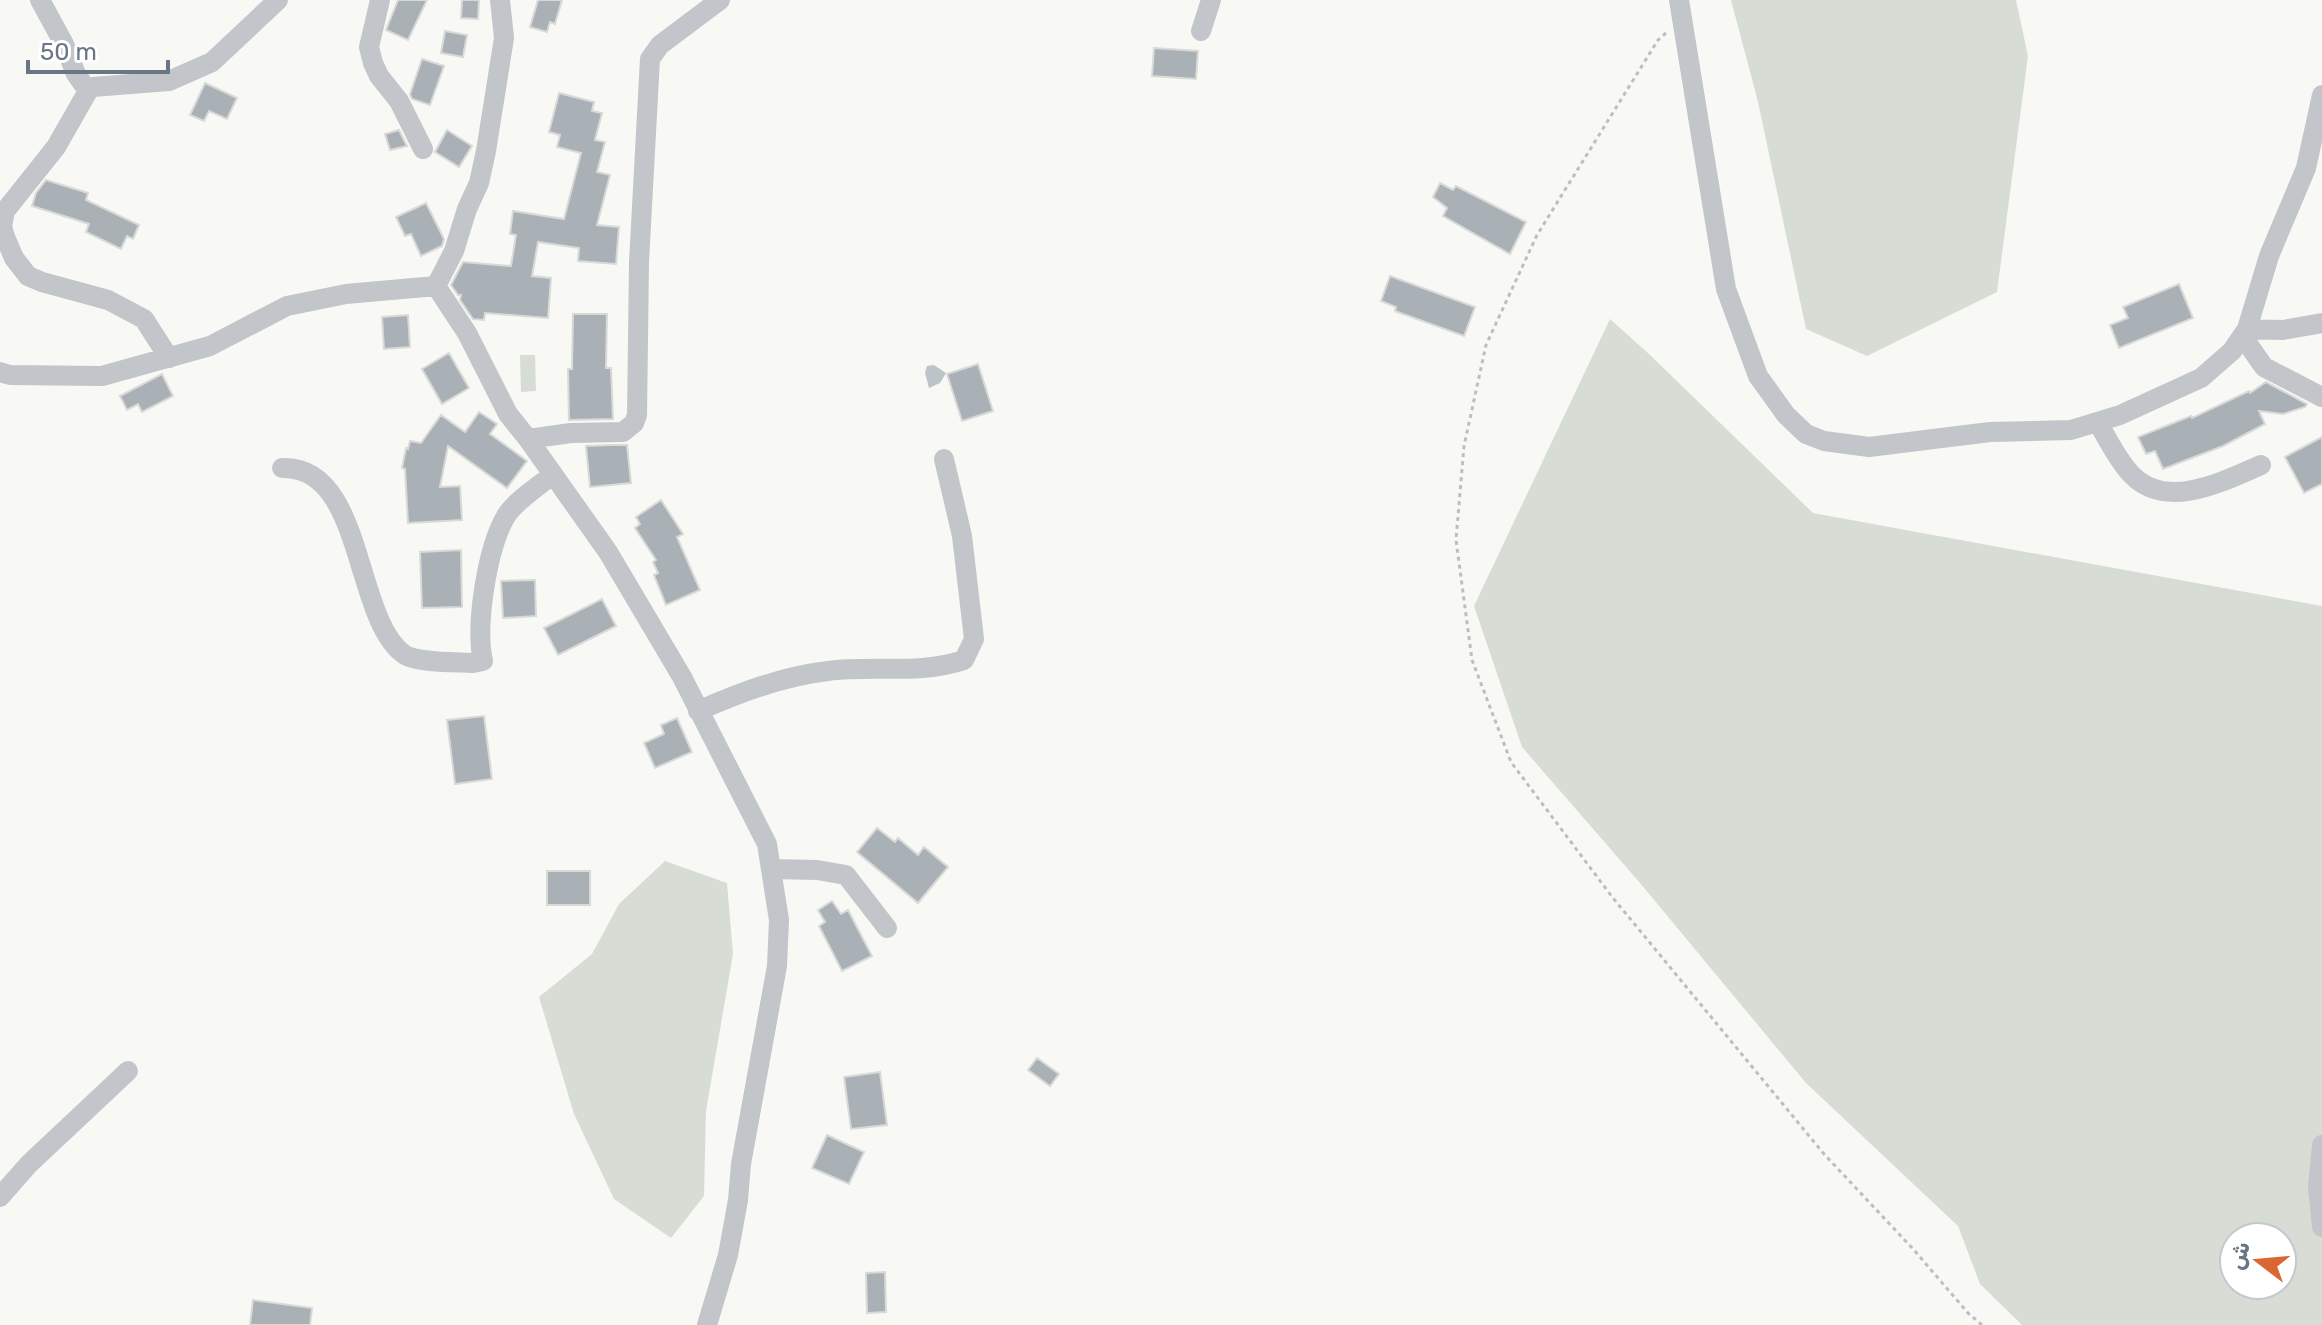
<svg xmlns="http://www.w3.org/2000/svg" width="2322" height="1325" font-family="Rubik,Cairo,sans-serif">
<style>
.green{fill:#d7ddd5;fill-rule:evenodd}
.water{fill:#bbc4c9}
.building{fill:#a9b0b6;stroke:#d9dad8;stroke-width:2}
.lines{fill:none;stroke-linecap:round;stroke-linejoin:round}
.path{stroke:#bcbec1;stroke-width:3;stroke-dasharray:4 4;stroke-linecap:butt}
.minor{stroke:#c2c5c9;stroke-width:20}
</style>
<rect width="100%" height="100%" fill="#f8f8f5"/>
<path class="green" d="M1731,0h285l12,56 -31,236 -130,64 -61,-27 -48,-227z
M1610,319l39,35 164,159 509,93v719h-300l-42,-41 -22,-58 -152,-143 -166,-200 -118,-136 -48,-141zM2234,1237h48v48h-48z
M520,355h15l1,36 -15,1z
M665,861l62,22 6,71 -27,157 -2,85 -33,42 -57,-39 -40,-85 -35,-117 53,-43 27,-50z"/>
<path class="water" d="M934,365l12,8 -6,10 -11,5 -4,-15 2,-7z"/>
<path class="building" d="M398,0h29l-19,40 -22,-10z
M462,0h17l-1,19 -17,-1z
M538,0h24l-7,24 -5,-2 -3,10 -17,-5z
M445,31l22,4 -4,22 -22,-4z
M1154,48l44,3 -2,28 -44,-3z
M422,59l22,7 -14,39 -18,-6 -2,-5z
M205,83l32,15 -10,21 -18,-8 -5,10 -14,-6z
M559,93l35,9 -2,9 10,2 -7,27 10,2 -8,30 13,3 -13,50 22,2 -3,37 -38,-3 1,-13 -41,-6 -6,34 19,2 -3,40 -63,-5 -1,7 -11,-1 -13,-19 1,-5h-3l-7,-10 12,-23 48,4 5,-31 -6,-1 3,-23 51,8 17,-66 -24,-6 3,-12 -11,-3z
M399,130l8,16 -17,4 -5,-16z
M447,130l25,16 -13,21 -24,-15z
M46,180l42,13 -2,7 53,25 -6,14 -6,-3 -6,13 -35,-17 3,-8 -57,-18 4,-13z
M1440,183l13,7 3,-4 70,36 -16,32 -67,-38 4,-8 -14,-11z
M426,203l18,36 -2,7 -21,10 -10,-22 -6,2 -9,-19z
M1390,276l85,31 -11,29 -69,-25 1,-4 -15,-6z
M2179,284l14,34 -74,30 -9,-23 18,-7 -5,-11z
M573,314h34l-1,54h5l2,51 -44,1 -1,-51h4z
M408,315l2,32 -26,2 -2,-32z
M449,353l20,35 -27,16 -20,-35z
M978,364l15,47 -31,10 -15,-47z
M162,374l11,22 -31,16 -4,-8 -11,6 -7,-14z
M2266,382l41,22 -2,3 -22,7 -24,-3 6,13 -42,22 -60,23 -8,-18 -9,3 -8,-17 53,-21 1,2 57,-27 1,2z
M479,412l18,12 -7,10 37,27 -20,27 -59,-42 -8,41 20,-1 2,34 -54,3 -3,-54 -3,-1 4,-20 2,1 2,-8 11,2 20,-28 24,17z
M2322,437v47l-18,9 -19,-36z
M613,445h14l4,38 -41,4 -4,-41z
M661,500l22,34 -6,3 23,53 -34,15 -12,-30 4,-2 -5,-11 3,-2 -21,-32 5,-4 -4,-7z
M461,550l1,57 -40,1 -2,-56z
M535,580l1,36 -33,2 -2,-37z
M602,599l14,27 -58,29 -14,-27z
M484,716l8,63 -37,5 -8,-64z
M677,718l15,34 -37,16 -11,-25 20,-9 -3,-9z
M877,828l18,14 3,-4 20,17 6,-8 24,20 -30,36 -61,-51z
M547,871h43v34h-43z
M832,901l9,13 7,-4 24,46 -30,15 -23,-45 6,-4 -7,-12z
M1037,1058l22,16 -9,12 -22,-16z
M880,1072l7,53 -36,4 -7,-52z
M827,1135l37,17 -15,32 -37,-16z
M885,1272l1,40 -19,1 -1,-40z
M253,1300l59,8 -2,17h-60z"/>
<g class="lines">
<path class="path" d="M1666,33l-8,7 -121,195 -51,110 -22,101 -8,94 16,120 39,102 102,136 211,256 90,96 54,63 14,12"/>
<path class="minor" d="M40,0l24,44 12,30 12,17 -32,56 -51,64 -3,15 3,11 9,21 14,18 14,6 66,18 36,19 25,39
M380,0l-11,47 4,16 6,13 20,25 24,48
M1679,0l47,289 32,87 28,39 20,19 18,7 45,6 121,-15 81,-2 49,-15 81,-37 31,-27 15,-22 22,-73 37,-88 16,-73
M1201,31l10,-31
M88,91l5,-4 76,-6 43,-19 66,-62
M436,286l31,47 41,81 20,25 80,113 74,125 85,167 12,76 -2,46 -36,198 -3,36 -10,55 -21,70
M2247,329l36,1 39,-7
M2243,337l21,30 58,30
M0,372l10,3 92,1 108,-30 77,-40 59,-12 90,-8 18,-35 13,-42 12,-26 7,-32 18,-113 -4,-38
M2098,423c10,16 20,38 34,52 35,36 92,6 129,-10
M528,439l43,-6 52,-1 11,-9 3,-8 2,-153 11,-203 10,-14 60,-45
M282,468c83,-3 71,152 123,187 14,8 51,7 68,8l10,-2c-8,-35 4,-113 23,-145 9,-15 32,-29 46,-41
M698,711c41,-18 85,-35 130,-40 46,-6 91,4 136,-11l10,-21 -12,-103 -18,-77
M772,869l45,1 29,5 41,53
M2322,1145l-4,42 4,40
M0,1197l29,-33 99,-93"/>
</g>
<g transform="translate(2258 1261) rotate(286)"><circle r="38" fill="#ffffff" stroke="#c3c8ce" stroke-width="2"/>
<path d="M0-6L14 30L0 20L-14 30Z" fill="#da6634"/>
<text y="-12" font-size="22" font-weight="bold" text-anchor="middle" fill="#697685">ش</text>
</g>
<path d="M28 60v12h140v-12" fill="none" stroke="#697685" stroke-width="4"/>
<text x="40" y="60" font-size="24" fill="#697685" stroke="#ffffff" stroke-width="6" paint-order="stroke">50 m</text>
</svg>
